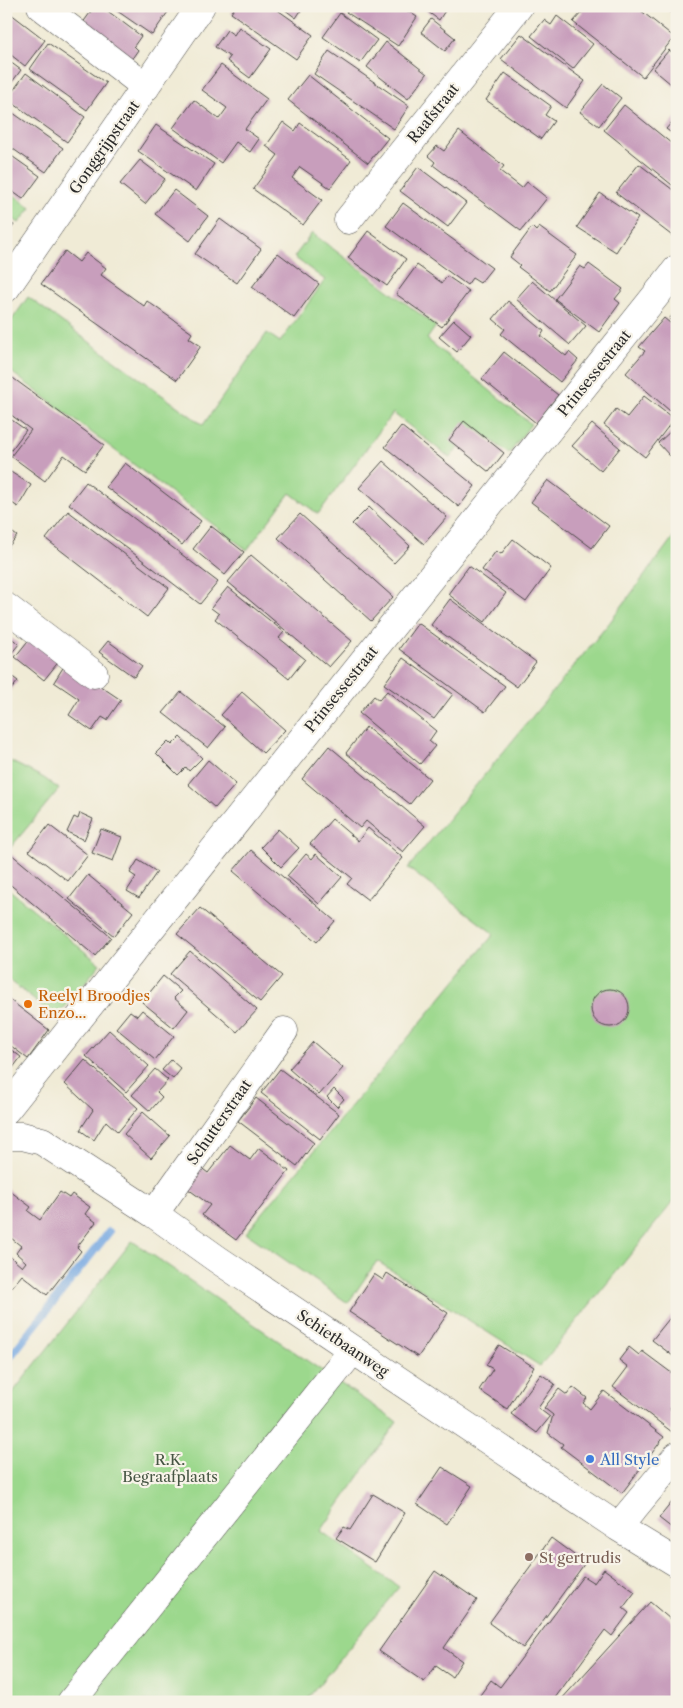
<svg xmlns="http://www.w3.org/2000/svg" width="683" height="1708" font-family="'Libre Caslon Text',serif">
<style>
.green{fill:#9cd88d;stroke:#64825c}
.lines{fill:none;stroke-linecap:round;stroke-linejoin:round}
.stream{stroke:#77a9e2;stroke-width:8}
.building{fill:#c89ebc}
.minor-casing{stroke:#494845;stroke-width:29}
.minor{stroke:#fff;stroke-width:28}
.food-dot{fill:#e8710a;stroke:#f7f3e8;stroke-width:2}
.shop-dot{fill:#3f7fe0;stroke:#f7f3e8;stroke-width:2}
.education-dot{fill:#8d6e63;stroke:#f7f3e8;stroke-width:2}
.labels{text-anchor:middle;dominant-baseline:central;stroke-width:4.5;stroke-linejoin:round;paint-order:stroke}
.street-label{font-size:15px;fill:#2b2b2b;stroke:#f7f3e8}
.food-label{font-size:15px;fill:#c56008;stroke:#f7f3e8;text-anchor:start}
.park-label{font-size:15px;fill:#475644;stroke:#f7f3e8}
.shop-label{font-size:15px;fill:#366cbe;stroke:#f7f3e8;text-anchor:start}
.education-label{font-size:15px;fill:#785e54;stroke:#f7f3e8;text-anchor:start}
</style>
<rect width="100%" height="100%" fill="#f7f3e8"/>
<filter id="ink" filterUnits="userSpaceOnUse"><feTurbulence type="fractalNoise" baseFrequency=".02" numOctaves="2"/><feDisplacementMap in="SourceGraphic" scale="10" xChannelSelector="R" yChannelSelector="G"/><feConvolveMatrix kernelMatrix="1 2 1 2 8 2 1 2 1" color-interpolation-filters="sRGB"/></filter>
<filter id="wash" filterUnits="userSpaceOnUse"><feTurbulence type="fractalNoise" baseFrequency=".0096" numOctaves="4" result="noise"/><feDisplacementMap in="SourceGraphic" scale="20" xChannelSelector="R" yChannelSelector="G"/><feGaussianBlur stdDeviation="1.12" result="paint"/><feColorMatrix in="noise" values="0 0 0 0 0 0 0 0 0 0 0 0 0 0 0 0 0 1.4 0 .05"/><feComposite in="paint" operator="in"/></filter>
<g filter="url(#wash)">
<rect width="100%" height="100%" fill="#f0ebd6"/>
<path class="green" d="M6,189l25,19 -12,15 -13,-9z
M312,233l124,93 -9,13 104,85 -22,30 -35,-27 -24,31 -57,-45 -75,101 -28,-21 -43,57 -241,-182v-40l22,-31 175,128 64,-92 13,9 45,-62 -31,-23z
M677,532v665l-137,169 -163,-105 -29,42 -102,-70 248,-299 -86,-66 202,-246z
M6,759l38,19 15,11 -53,64z
M6,887l94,77 -44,54 -50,-41z
M132,1241l265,181 -76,109 78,56 -91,111 4,4h-306v-301z"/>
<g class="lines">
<path class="stream" d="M6,1362l103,-130"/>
</g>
<g id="blocks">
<path class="building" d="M95,6h6l40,30 -7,10 4,4 -7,10 -49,-36z
M110,6h62l-20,29z
M236,6h36l41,29 -17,24 -65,-46z
M280,6h24l-8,12z
M350,6h50l17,11 -19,29 -52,-34z
M420,6h28l-9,14z
M577,6h58l39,31 -31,40 -70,-55 10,-11z
M663,6h14v3l-4,5z
M6,10l39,30 -20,26 -19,-15z
M340,13l37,27 -17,23 -37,-26z
M557,16l36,28 -20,25 -42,-33 13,-16 7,5z
M431,19l24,19 -10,13 -24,-19z
M239,27l32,22 -21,29 -23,-17 3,-4 -15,-10 12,-17 7,5z
M521,34l64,47 -19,27 -65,-49z
M386,42l41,32 -19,25 -41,-32z
M48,43l58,40 -19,27 -57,-41z
M669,50l8,7v32l-24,-20z
M329,51l80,55 -15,23 -80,-55z
M6,59l15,11 -15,20z
M221,65l46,34 -22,30 14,10 -9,13 -14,-10 -15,21 -48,-35 21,-28 25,19 8,-11 -25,-18z
M26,73l59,44 -18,25 -60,-43z
M505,73l46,33 -6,9 9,6 -13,18 -55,-39z
M308,75l80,63 -20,25 -80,-63z
M603,84l18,14 -22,28 -19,-14z
M624,105l53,43v41l-73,-59z
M6,108l57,40 -17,24 -40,-28z
M677,116v21l-11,-8z
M283,122l12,9 5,-8 51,37 -21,28 -30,-21 -8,11 30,22 -19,25 -50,-36 25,-34 -12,-9z
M156,125l58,39 -18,27 -58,-40z
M459,131l45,35 -4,5 22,17 5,-6 20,16 -26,33 -88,-66 2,-3 -7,-6 9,-10 7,5z
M6,152l34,24 -17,23 -17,-12z
M140,160l25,19 -20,25 -25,-20z
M639,164l38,29v42l-2,3 -59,-45z
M418,167l48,36 -18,24 -48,-36z
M174,190l34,26 -18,25 -35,-27z
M600,193l38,25 -22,34 -39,-25z
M403,203l89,65 -12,15 -8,-5 -5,7 -81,-59z
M220,219l41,30 -24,34 -42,-29z
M6,220l8,5 -8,11z
M532,227l4,4 3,-4 38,28 -27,36 -32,-24 2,-2 -10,-8z
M368,231l38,28 -19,27 -39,-28z
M65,251l14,11 7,-9 20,15 -5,7 43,31 3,-5 45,32 -3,5 12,8 -24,34 -136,-96z
M278,253l41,31 -25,34 -42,-31z
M589,264l34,25 -8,10 5,4 -21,29 -44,-33 25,-33 5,3z
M417,265l25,18 5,-7 22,15 -27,36 -46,-33z
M532,281l54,45 -16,19 -54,-46z
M508,301l36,30 -3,5 25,20 3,-4 9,8 -18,22 -59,-48 4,-5 -12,-10z
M677,310v15l-8,-6z
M664,318l13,11v88l-51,-44 19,-22 -6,-4z
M454,320l17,15 -14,17 -18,-15z
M504,352l54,43 -22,28 -54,-44z
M6,373l98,72 -19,25 -21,-15 -19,26 -34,-25 20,-26 -25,-19z
M644,396l30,23 -29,38 -41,-32 12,-16 11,8z
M6,416l20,14 -20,27z
M464,421l40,32 -15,19 -40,-32z
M592,424l28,24 -19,23 -29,-25z
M401,426l74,60 -16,21 -74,-60z
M673,429l4,5v17l-7,5 -12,-13z
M383,461l64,56 -23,27 -65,-56z
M125,463l76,58 -19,24 -76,-58z
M6,469l25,16 -13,22 -12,-8z
M548,480l61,46 -17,22 -61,-46z
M86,482l132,100 -18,22 -131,-100z
M369,507l41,39 -16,17 -42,-39z
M68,511l101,77 -22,29 -101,-78z
M300,514l93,83 -22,24 -93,-83z
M211,526l33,26 -19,23 -32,-26z
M6,528l11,8 -11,14z
M513,539l38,29 -25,34 -44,-32 14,-19 5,3z
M251,555l101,86 -23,26 -101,-85z
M469,566l37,27 -21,29 -37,-28z
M228,587l56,45 -5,6 26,21 -16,20 -74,-60 4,-5 -8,-6z
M450,599l86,63 -19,25 -86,-62z
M418,623l87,63 -20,26 -86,-63z
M6,634l13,10 -13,16z
M31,637l29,23 -16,20 -29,-23z
M108,641l34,25 -8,11 -35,-25z
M403,658l50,36 -19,25 -50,-35z
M66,663l55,37 -14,20 -5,-3 -10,14 -23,-16 10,-16 -25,-17z
M6,672l12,9 -12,15z
M387,691l49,40 -7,10 6,5 -15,18 -61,-51 15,-17 5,4z
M181,692l44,35 -17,21 -45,-35z
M242,692l43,38 -22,23 -42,-38z
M366,727l64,52 -20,25 -64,-51z
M180,737l22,21 -13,13 -3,-4 -8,8 -22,-22 12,-12 4,4z
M329,746l96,80 -22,26 -37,-31 -6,7 -58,-49z
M208,760l28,24 -21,24 -27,-24z
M80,813l13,6 -9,21 -17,-8 7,-15 4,2z
M332,819l26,22 10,-13 35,30 -35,42 -21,-16 5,-6 -42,-34z
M49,825l39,30 -20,26 -39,-30z
M101,829l21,8 -9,24 -21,-8z
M278,829l21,19 -18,19 -20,-20z
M251,850l84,71 -18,21 -84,-71z
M10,853l101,84 -16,19 -89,-75v-23z
M306,854l6,5 4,-5 26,23 -23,27 -32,-28z
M138,860l19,12 -18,26 -12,-7 9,-14 -6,-4z
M88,875l45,37 -19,24 -45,-37z
M200,908l82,68 -22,26 -83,-68z
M190,951l67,59 -20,22 -67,-58z
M163,976l18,15 -7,7 14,12 -14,18 -32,-26z
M591 1008a19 19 0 1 1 38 0a19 19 0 1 1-38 0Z
M6,997l43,33 -21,29 -22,-17z
M142,1010l32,26 -19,24 -39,-32 14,-17 7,5z
M109,1030l40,36 -23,26 -40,-36z
M313,1042l30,26 -24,27 -30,-26z
M6,1046l15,11 -15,20z
M85,1060l53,48 -20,24 -12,-11 -12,19 -14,-10 13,-20 -28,-26z
M171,1060l10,9 -8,10 -11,-9z
M155,1069l13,11 -11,12 5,5 -12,14 -18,-16z
M280,1069l59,45 -19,25 -59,-46z
M334,1089l10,10 -7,8 -10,-10z
M256,1098l58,45 -17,23 -59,-45z
M143,1112l27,24 -19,22 -27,-24z
M230,1145l20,15 9,-12 30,23 -53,69 -34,-25 8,-10 -26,-19 15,-20 9,7z
M6,1188l25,19 -3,4 12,9 20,-28 9,6 3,-4 18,13 -5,7 11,8 -19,25 4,4 -34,44 -25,-20 -16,19v-41l16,14 4,-5 -10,-9 5,-7 -15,-12z
M387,1273l61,40 -30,44 -69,-45 25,-38 9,6z
M677,1309v50l-25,-19z
M499,1345l35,22 -27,42 -28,-19 14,-21 -7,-4z
M629,1347l10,8 3,-4 35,26v22l-7,10 7,5v12l-5,6 -59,-45 15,-20 -9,-7z
M541,1374l14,10 -17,24 12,9 -13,16 -26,-19z
M573,1387l14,11 -4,5 7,6 14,-18 60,46 -42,56 -61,-46 2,-3 -15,-11 5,-18 -9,-7 15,-19 8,6z
M442,1467l30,19 -25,38 -30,-20z
M373,1494l32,19 -30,49 -39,-24 8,-11 6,3z
M677,1496v36l-18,-14z
M551,1538l34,25 -62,85 -34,-25z
M604,1569l31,23 -12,16 6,5 -17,23 -7,-6 -53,72h-77l16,-22 9,7 83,-111 11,7z
M435,1571l42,29 -33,48 18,13 -10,16 -16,-11 -12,16 -45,-31z
M650,1602l27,23v77h-118z"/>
</g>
</g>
<g filter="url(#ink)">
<use href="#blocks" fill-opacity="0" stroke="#494845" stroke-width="1"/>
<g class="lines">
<defs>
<path id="minor" d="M41,6l105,81
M348,220l171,-214
M6,288l195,-282
M6,607l88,67
M6,1110l671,-841
M6,1136h16l20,5 112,73 63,45 401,268 59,36
M154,1214l130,-183
M618,1527l59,-71
M71,1702l282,-352"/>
</defs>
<use href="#minor" class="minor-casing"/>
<use href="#minor" class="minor"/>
</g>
</g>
<circle class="food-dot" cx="28" cy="1004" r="5"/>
<circle class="shop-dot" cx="590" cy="1459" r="5"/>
<circle class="education-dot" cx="529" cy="1557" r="5"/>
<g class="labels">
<g class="street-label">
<text transform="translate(433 113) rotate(-51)">Raafstraat</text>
<text transform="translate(104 147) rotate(-55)">Gonggrijpstraat</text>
<text transform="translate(594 373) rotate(-51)">Prinsessestraat</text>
<text transform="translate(341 689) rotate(-51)">Prinsessestraat</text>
<text transform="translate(219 1122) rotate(-55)">Schutterstraat</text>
<text transform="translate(343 1343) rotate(34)">Schietbaanweg</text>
</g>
<g class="food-label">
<text x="38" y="995">Reelyl Broodjes<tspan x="38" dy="17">Enzo...</tspan></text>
</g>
<g class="park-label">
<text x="170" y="1459">R.K.<tspan x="170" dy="17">Begraafplaats</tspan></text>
</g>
<g class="shop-label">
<text x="600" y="1459">All Style</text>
</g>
<g class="education-label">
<text x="539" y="1557">St gertrudis</text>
</g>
</g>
<rect width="683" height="1708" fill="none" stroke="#f7f3e8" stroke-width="25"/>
</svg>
